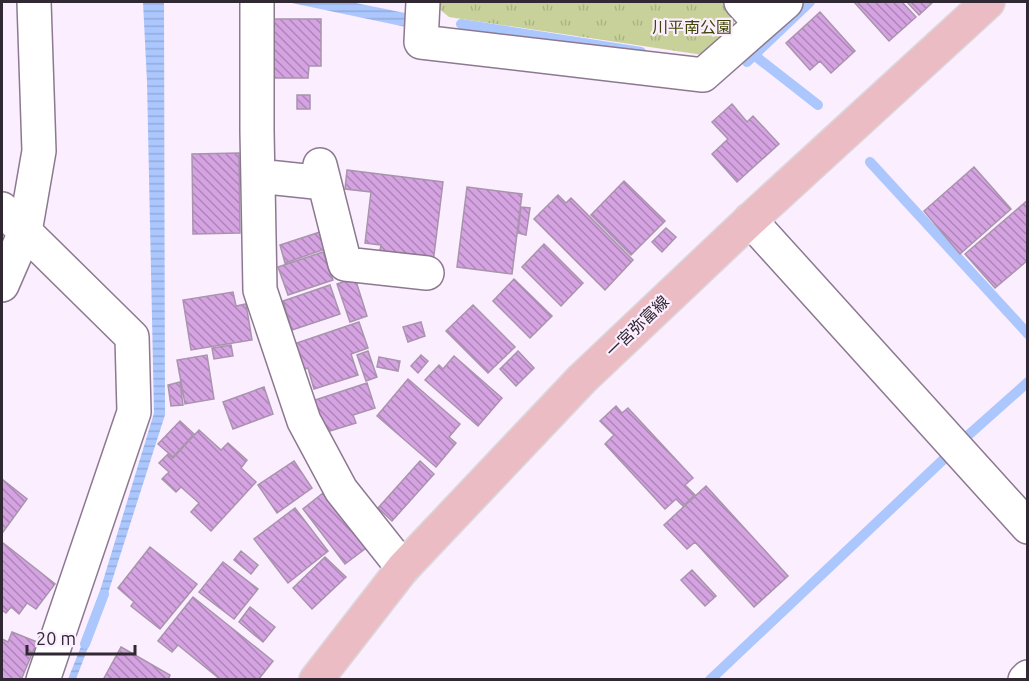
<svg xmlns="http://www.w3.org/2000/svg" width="1029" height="681" font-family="Ubuntu,'Noto Sans JP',sans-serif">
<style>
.park{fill:url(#park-tufts)}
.water{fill:url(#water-rules)}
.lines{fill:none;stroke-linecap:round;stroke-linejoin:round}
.stream{stroke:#abc7fe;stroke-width:10}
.building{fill:url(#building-back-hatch);stroke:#a894ac;stroke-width:1.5}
.minor-casing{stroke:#8c7990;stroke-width:36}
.major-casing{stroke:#dad8da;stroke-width:36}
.minor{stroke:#fff;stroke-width:33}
.major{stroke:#ecbcc5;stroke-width:33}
.labels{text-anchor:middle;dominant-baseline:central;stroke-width:4.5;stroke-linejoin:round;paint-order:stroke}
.park-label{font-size:16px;fill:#404607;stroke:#fbeefe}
.street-label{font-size:16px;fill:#302832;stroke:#fbeefe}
</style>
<defs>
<pattern id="park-tufts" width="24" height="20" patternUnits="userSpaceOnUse" patternTransform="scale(1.5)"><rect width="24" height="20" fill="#c8d199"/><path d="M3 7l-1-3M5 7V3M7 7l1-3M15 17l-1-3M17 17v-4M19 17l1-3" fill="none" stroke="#acb384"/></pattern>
<pattern id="water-rules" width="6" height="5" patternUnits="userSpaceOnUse" patternTransform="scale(1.5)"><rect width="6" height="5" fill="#abc7fe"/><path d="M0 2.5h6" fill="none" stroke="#93abda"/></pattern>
<pattern id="building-back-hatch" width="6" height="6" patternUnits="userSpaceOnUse" patternTransform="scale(1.5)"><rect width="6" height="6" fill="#d6a3e2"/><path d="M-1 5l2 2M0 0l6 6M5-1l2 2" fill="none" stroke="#ae85b8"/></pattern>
</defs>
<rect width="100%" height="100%" fill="#fbeefe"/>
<path class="park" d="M439,2h288l8,8 -1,15 -31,30 -254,-38 -11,-9z"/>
<path class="water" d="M143,2h21l1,413 -62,194 -7,-5 58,-191 -7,-331z
M287,2h64l54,11 1,14z
M88,629l6,3 -18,47h-8z"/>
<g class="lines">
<path class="stream" d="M461,24l180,28
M754,55l64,50
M747,62l63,-60
M870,162l158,172
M964,439l64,-57
M85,644l19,-50
M710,680l236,-223"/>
</g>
<path class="building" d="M854,2h48l14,15 -27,24z
M907,2h26l-14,13z
M820,12l35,39 -24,22 -11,-12 -10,9 -24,-27z
M270,19h51v47h-12l-1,12h-39z
M297,95h13v14h-13z
M732,104l15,18 6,-6 26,28 -42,38 -25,-28 16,-15 -16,-17z
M239,153l1,80 -47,1 -1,-80z
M974,167l37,42 -51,45 -36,-43z
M347,170l96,12 -10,81 -54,-7 2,-11 -16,-2 6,-51 -26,-3z
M624,181l41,40 -34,34 -40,-40z
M467,187l55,7 -10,80 -55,-7z
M558,195l8,8 5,-5 62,62 -28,30 -71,-71z
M1028,200v60l-33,28 -30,-34z
M521,207l9,1 -4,27 -8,-2z
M666,228l10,9 -14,15 -10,-10z
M323,231l5,17 -43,15 -5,-18z
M544,244l39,39 -22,23 -39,-39z
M323,252l10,28 -45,15 -10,-28z
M355,278l12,38 -17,6 -13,-38z
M514,279l38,37 -22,22 -37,-37z
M330,285l10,29 -48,16 -9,-29z
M233,292l3,14 10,-2 6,36 -61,10 -8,-50z
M473,305l42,42 -27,26 -42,-42z
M359,322l9,26 -17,6 7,21 -44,14 -6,-21 -6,2 -8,-26z
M421,322l4,14 -17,6 -5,-15z
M231,345l2,11 -19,3 -2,-11z
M368,351l9,26 -11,4 -9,-26z
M518,351l16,17 -18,18 -16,-17z
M207,355l7,44 -29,5 -8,-44z
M421,355l7,6 -10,12 -7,-7z
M454,356l48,42 -24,28 -53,-46 14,-15 4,4z
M379,357l21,4 -2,10 -21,-4z
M408,379l52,45 -11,13 7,6 -20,24 -59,-51z
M180,382l3,23 -12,1 -3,-21z
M367,383l8,25 -22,7 3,8 -36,11 -11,-32z
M264,387l9,27 -40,15 -10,-27z
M616,406l6,7 6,-5 65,70 -8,7 10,10 -12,11 -7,-7 -11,10 -60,-65 9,-9 -14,-14z
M180,421l14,13 -21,23 -15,-13z
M199,430l22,20 7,-7 19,17 -6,8 15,14 -45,49 -20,-19 8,-9 -18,-16 -5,5 -14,-13 7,-7 -10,-9 9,-9 5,4z
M294,461l18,27 -35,25 -19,-28z
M420,461l14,13 -42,47 -14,-13z
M2,479l25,20 -24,33 -1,-1z
M706,486l82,90 -34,31 -59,-65 -8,7 -23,-24z
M323,493l43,55 -21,16 -42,-55z
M295,508l33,43 -40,32 -34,-44z
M2,542l53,42 -19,25 -9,-6 -8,11 -8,-7 -5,6 -4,-3z
M150,547l47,37 -37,45 -29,-23 3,-4 -16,-14z
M241,551l17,14 -7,9 -17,-14z
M325,557l21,20 -34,32 -19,-21z
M223,562l35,27 -24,30 -35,-27z
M692,570l24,26 -11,10 -24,-26z
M193,597l80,64 -15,19h-37l-43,-35 -6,7 -14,-11z
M250,607l25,20 -12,15 -24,-20z
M12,632l25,10 -16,38h-19v-41l6,3z
M121,647l49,28 -2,5h-65z"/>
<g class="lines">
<defs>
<path id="minor" d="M257,2v129l3,159 44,131 37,69 62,78
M423,2l-2,40 282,33 83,-73
M741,2l20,22
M320,165l25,99 82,9
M258,176l66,7
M2,209l130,128 2,75 -91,268
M750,220l278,307
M2,285l23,-53 14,-81 -5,-149
M1025,680l3,-3"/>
<path id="major" d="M316,680l87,-112 179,-189 168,-159 238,-218"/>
</defs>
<use href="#minor" class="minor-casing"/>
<use href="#major" class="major-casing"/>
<use href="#minor" class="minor"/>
<use href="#major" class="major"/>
</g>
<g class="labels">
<g class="park-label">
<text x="692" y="27">川平南公園</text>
</g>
<g class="street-label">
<text transform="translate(637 326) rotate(-44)">一宮弥富線</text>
</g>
</g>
<rect width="1029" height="681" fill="none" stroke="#302832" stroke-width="6"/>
<path d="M27 645v9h108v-9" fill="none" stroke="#302832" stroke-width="3"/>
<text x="36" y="645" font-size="18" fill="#302832" stroke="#fbeefe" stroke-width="4.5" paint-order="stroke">20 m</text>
</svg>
